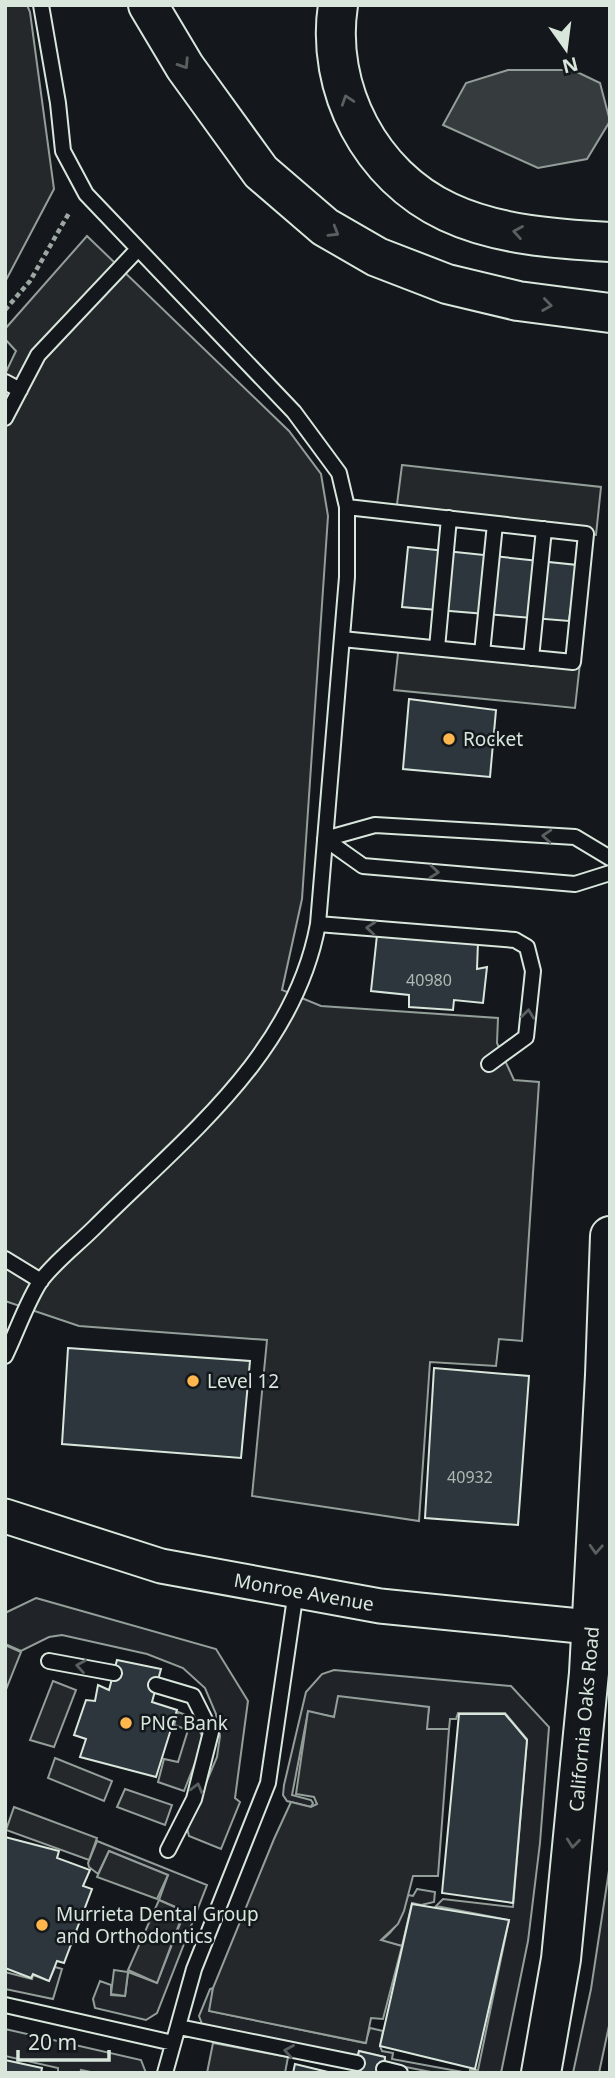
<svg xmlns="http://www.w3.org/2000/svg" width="615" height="2078" font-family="'Noto Sans',sans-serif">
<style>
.green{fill:#202428;stroke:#939e99;stroke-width:2}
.parking{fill:#24282b;stroke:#939e99;stroke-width:2}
.water{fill:#363b3e;stroke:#939e99;stroke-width:2}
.building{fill:#2c363c;stroke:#d8e6dc;stroke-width:2}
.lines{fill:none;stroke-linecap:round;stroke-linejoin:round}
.service-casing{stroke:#d8e6dc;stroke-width:18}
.tertiary-casing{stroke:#d8e6dc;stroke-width:37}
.primary-casing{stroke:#d8e6dc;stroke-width:42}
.motorway-casing{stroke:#d8e6dc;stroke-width:42}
.path{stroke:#9da8a2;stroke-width:4.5;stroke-dasharray:5 3.5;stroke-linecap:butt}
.service{stroke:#14181c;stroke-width:14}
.tertiary{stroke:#14181c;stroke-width:33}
.primary{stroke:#14181c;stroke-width:38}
.motorway{stroke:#14181c;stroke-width:38}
.oneway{stroke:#59605f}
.poi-dot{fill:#ffb74d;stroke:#14181c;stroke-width:2.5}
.labels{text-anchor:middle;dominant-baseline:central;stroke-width:5;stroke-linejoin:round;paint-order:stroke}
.number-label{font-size:16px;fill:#adbab4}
.poi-label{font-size:19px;fill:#d8e6dc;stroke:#14181c;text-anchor:start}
.street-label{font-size:19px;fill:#d8e6dc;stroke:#14181c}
</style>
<rect width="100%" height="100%" fill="#14181c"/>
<path class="green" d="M36,1598l180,51 32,52 -13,97 5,4 -19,47 -32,-13 -2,-8 30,-71 3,-21 -4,-22 -11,-26 -22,-20 -36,-14 -85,-19 -13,2 -28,14 -16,-7v-31z
M334,1670l177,16 38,41 -9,116 -12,98 -27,132h-31v-3h8l31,-150 -73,-14 7,-7 70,8 14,-168 -22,-26h-47l-2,6h-6l-1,10h-23l3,-21 -95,9 -26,-5 -16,83 19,5 2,3 -2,4 -24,-6 -4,-6 1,-10 22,-93 16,-18z
M178,1712l16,6 8,18 -1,12 -17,43 -26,-9 6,-23 14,3 10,-32 -14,-5z
M97,1841l110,44 -50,128 -11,7 -51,-12 -2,-9 7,-18 11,4v10l14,1 3,-24 29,11 28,-72 -26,-11 9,-25 -59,-24 -11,23 -9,-7 -1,-4z
M610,1864v157l-11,52h-26l18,-84z
M417,1889l18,3 -1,10 -13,3 -9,-2 -10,43 -22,-5c17,-11 23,-27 28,-46l5,1z
M55,1967l7,2 -9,30 -48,-10v-17l27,7 1,-4 16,6z
M213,1988l-3,23 155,32 5,-15 13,3 -3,15 2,5 11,2 -1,6 76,14h-32l-51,-10v-6l-26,-6 -2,6 -155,-33 -3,-8 11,-27z
M5,2029l136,31 5,13h-51l-14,-3 -1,3h-22v-5l-53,-12z"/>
<path class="parking" d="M5,5h22l3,7 24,177 -49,93z
M87,236l202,195 32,43 7,42 -26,383 -20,91 39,16 177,12 -1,25 17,37 25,2 -17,259 -23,-2 -3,27 -66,-4 -11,159 -167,-25 15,-156 -188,-14 -74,-25v-927l11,-23 -11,-12v-10z
M402,465l199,22 -5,48 -200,-23z
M399,644l181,19 -5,45 -181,-18z
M5,1645l16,7 -16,40z
M53,1681l23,9 -22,57 -24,-7z
M338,1696l91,11 -2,22h22l-11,147h-25l-9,35 -6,13 -17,16 21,6 -19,73 -12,-1 -5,25 -157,-32 4,-23 61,-149 17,-37 20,5 6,-3 -3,-7 -18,-3 12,-83 26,6z
M55,1758l57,23 -8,20 -56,-23z
M125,1789l47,16 -7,20 -48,-18z
M14,1807l83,31 -8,22 -83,-30z
M109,1851l59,24 -11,24 -60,-22z
M159,1900l25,11 -27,72 -29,-13z
M114,1970l14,2 -3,24 -14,-2z
M213,2043l75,14 -3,16h-78z"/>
<path class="water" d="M508,70h65l27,13 10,38 -23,38 -49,9 -95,-43 23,-42z"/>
<path class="building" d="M408,547l169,18 -8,56 -167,-14z
M409,699l87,11 -6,67 -87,-8z
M377,935l101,7 -1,27 10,-2 -4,36 -29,-3 -1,10 -44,-3v-12l-38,-4z
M68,1348l182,13 -9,97 -179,-14z
M434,1368l95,8 -11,149 -93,-7z
M117,1660l44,9 -9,33 25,8 -21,67 -76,-20 6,-18 -12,-4 12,-35 9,1 3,-16 11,5z
M459,1714h46l22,26 -14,163 -71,-10z
M5,1837l54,14 -2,7 33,12 -7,16 9,3 -28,74 -7,-2 -8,20 -16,-7 -2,4 -26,-10z
M412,1904l97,16 -34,149 -95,-23z
M359,2051l26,6 -2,16h-29z
M5,2060l37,8 -1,5h-36z
M295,2064l37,9h-39z"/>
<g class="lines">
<defs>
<path id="service" d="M5,382l15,8
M5,418l33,-63 100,-106
M342,639l231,23 13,-128 -239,-27
M437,648l12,-130
M482,653l13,-129
M531,658l13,-129
M325,839l38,27 212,18 35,-11
M325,839l50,-14 200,12 35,21
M318,924l197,16 12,7 6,24 -7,66 -37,27
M5,1259l36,22
M5,1356c10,-20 24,-60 37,-77 15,-19 36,-35 53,-52 89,-89 199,-172 223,-303l29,-347v-70l-8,-34 -45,-61 -208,-218 -23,-43 -5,-48 -17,-98
M49,1661l65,12
M156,1685l37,11 18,36 -17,67 -26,51
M5,2005l168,38
M179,2027l178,36
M384,2069l16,4
M165,2073l29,-104 74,-186 28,-192"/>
<path id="tertiary" d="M5,1516l156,50 219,40 230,23"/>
<path id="primary" d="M541,2073l20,-114 28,-286 16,-298 5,-139"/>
<path id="motorway" d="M148,5l37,62 76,105 64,55 52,30 70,27 71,17 92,12
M338,5c-13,84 33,171 110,207 49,23 108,27 162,30"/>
</defs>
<use href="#service" class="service-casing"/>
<use href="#tertiary" class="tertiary-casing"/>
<use href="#primary" class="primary-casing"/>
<use href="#motorway" class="motorway-casing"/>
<path class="path" d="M5,310l25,-29 39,-68"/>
<use href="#service" class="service"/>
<use href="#tertiary" class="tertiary"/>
<use href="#primary" class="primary"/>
<use href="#motorway" class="motorway"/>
</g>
<defs><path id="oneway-chevron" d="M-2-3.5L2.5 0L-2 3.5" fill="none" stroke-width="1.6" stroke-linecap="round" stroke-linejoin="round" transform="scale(1.75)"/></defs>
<g class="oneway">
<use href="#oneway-chevron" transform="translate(184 64) rotate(57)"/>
<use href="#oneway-chevron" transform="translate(347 100) rotate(-108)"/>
<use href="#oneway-chevron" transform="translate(334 232) rotate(31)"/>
<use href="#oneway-chevron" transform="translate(518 232) rotate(-170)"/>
<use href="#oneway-chevron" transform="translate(547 305) rotate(8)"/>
<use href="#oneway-chevron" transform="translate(547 836) rotate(-176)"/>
<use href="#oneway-chevron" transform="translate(434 872) rotate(5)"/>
<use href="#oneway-chevron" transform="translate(371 928) rotate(-175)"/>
<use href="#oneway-chevron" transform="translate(528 1014) rotate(-83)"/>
<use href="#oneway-chevron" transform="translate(596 1549) rotate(93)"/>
<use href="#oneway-chevron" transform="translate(81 1666) rotate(-171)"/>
<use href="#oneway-chevron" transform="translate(197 1788) rotate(-75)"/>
<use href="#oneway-chevron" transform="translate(573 1843) rotate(96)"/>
<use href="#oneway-chevron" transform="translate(289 2051) rotate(-170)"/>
</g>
<g class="poi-dot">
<circle cx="449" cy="739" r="7"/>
<circle cx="193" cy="1381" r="7"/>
<circle cx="126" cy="1723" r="7"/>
<circle cx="42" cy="1925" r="7"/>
</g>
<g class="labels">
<g class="number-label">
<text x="429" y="980">40980</text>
<text x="470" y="1477">40932</text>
</g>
<g class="poi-label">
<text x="463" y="739">Rocket</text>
<text x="207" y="1381">Level 12</text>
<text x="140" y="1723">PNC Bank</text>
<text x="56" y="1914">Murrieta Dental Group<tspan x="56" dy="22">and Orthodontics</tspan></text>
</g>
<g class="street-label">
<text transform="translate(304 1592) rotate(10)">Monroe Avenue</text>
<text transform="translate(584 1719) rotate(-85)">California Oaks Road</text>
</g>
</g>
<rect width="615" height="2078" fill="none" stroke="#d8e6dc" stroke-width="14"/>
<g transform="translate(566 49) rotate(166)" stroke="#14181c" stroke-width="5" paint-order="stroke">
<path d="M0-5L12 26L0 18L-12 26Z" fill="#d8e6dc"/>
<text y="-10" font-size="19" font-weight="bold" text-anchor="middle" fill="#d8e6dc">N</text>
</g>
<path d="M18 2050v10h91v-10" fill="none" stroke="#d8e6dc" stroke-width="3.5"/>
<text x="28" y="2050" font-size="21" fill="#d8e6dc" stroke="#14181c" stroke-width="5" paint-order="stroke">20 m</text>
</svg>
